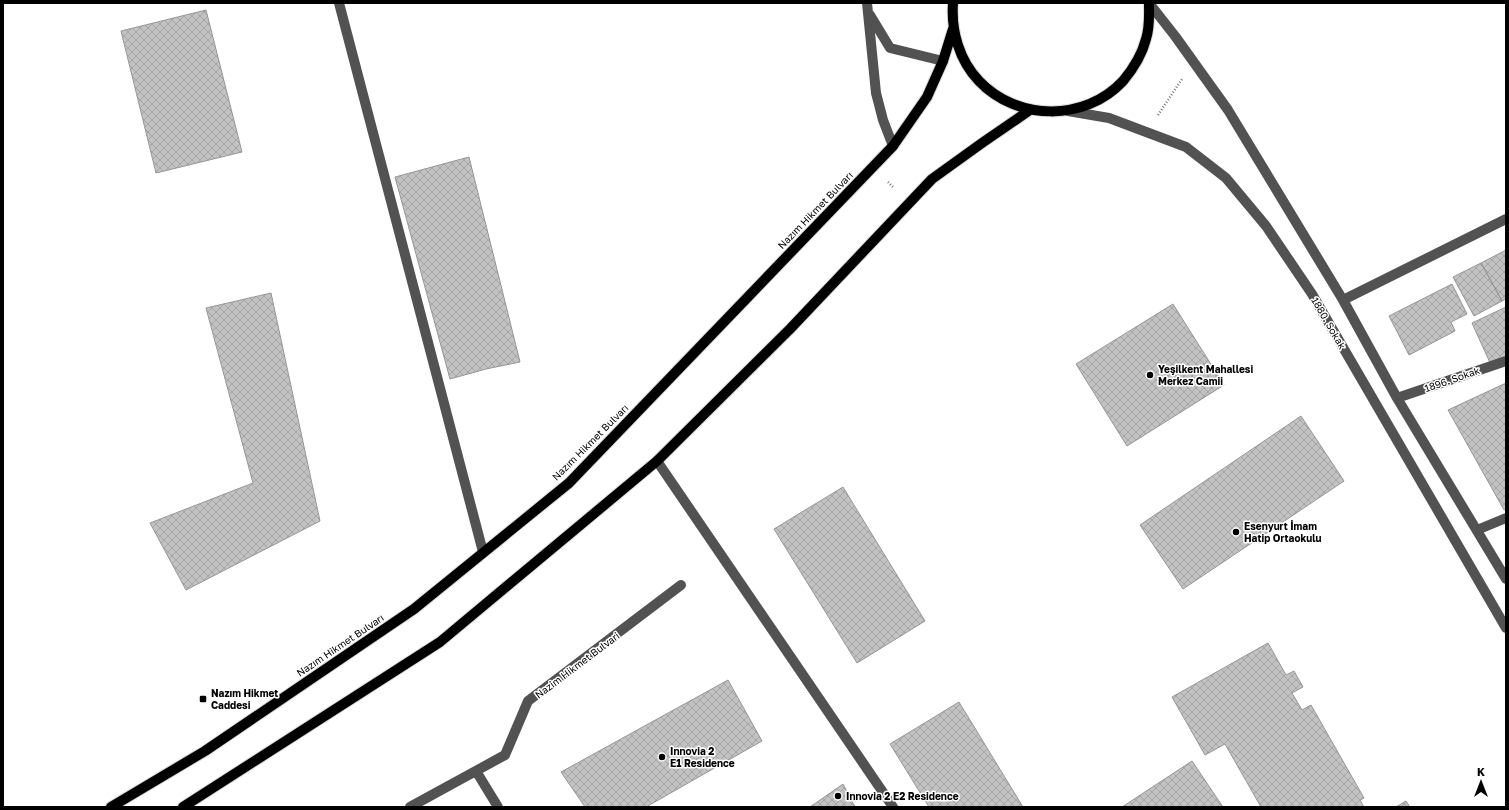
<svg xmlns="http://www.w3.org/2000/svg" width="1509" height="810" font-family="'Golos Text',sans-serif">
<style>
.building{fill:url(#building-cross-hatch);stroke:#969696}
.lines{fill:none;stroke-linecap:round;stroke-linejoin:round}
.major-casing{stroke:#dbdbdb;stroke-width:12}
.path{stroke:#747474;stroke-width:2.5;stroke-dasharray:1 2;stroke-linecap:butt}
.minor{stroke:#525252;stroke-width:10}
.major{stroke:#000;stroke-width:10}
.poi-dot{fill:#000;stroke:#fff;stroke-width:1.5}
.labels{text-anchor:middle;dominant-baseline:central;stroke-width:3;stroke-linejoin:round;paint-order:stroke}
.street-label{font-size:10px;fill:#000;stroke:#fff}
.poi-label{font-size:10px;font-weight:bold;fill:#000;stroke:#fff;text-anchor:start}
</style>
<defs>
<pattern id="building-cross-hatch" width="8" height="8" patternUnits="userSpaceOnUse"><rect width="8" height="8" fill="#c2c2c2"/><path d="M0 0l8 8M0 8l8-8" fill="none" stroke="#a5a5a5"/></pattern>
</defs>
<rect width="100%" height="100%" fill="#fff"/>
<path class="building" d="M206,10l36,142 -86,21 -35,-142z
M469,157l51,205 -34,7 -36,10 -55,-202z
M1506,250v49l-4,2 -21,-38z
M1481,263l21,38 -28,15 -21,-39z
M1452,284l15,30 -16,8 4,9 -46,24 -20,-39z
M271,293l49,228 -134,69 -36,-67 103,-40 -47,-175z
M1173,304l51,81 -97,61 -51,-82z
M1506,307v51l-15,7 -19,-42z
M1506,383v126l-2,1 -56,-100z
M1301,416l43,65 -161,108 -43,-64z
M843,487l82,134 -68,42 -83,-134z
M1268,643l18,32 8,-4 9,16 -11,6 10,17 9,-5 53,93 -4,2 4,7h-103l-36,-63 -20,11 -33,-58z
M728,680l34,61 -116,66h-61l-24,-35z
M959,702l64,105h-94l-39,-63z
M1192,761l31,46h-101z
M843,784l12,23h-45z
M1406,801l4,6h-14z"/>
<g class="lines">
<defs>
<path id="major" d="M953,3c-2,28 6,57 26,78 38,40 106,41 144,0 10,-12 19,-26 23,-42 4,-12 3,-24 3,-36
M111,807l94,-56 209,-142 155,-126 324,-337 34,-49 16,-36 10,-32
M183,807l257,-165 217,-181 133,-132 142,-150 50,-36 48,-33"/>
</defs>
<use href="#major" class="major-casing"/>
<path class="path" d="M1158,115l24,-36
M888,182l5,5"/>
<path class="minor" d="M339,3l144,549
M867,3l9,90 7,27 10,26
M1149,3l26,33 53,74 115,190 54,98 109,181
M870,15l20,33 53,13
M1068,111l41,7 77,29 40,31 40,48 46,68 194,334
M1343,300l163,-81
M1397,398l109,-37
M657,461l236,346
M1477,530l29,-12
M476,771l22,36
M410,807l95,-52 23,-54 153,-116"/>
<use href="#major" class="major"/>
</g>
<g class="poi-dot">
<circle cx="1150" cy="375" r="4"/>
<circle cx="1236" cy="532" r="4"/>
<rect x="199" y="695" width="8" height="8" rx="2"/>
<circle cx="662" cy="757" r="4"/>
<circle cx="838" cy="796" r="4"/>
</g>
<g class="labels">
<g class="street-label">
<text transform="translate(815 210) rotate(-46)">Nazım Hikmet Bulvarı</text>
<text transform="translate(1329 323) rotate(60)">1880. Sokak</text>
<text transform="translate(1452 379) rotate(-19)">1896. Sokak</text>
<text transform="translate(590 442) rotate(-45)">Nazım Hikmet Bulvarı</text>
<text transform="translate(340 645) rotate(-34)">Nazım Hikmet Bulvarı</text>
<text transform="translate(577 665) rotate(-37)">Nazim Hikmet Bulvari</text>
</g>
<g class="poi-label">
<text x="1158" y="369">Yeşilkent Mahallesi<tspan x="1158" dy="12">Merkez Camii</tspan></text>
<text x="1244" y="526">Esenyurt İmam<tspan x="1244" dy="12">Hatip Ortaokulu</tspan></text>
<text x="211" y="693">Nazım Hikmet<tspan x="211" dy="12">Caddesi</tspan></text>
<text x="670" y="751">Innovia 2<tspan x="670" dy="12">E1 Residence</tspan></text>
<text x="846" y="796">Innovia 2 E2 Residence</text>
</g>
</g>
<rect width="1509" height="810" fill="none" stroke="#000000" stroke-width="8"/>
<g transform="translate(1481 782)" stroke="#ffffff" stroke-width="3" paint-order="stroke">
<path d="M0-3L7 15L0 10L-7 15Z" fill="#000000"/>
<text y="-6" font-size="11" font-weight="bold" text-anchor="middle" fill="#000000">K</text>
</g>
</svg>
